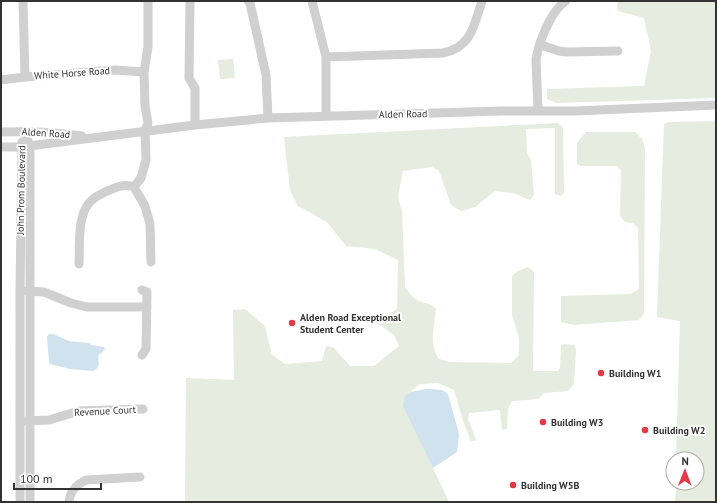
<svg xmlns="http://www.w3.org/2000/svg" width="717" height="503" font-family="'PT Sans',sans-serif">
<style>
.green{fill:#e6ecdf}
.water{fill:#cfe2ee}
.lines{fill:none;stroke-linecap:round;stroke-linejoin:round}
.minor{stroke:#d0d0d0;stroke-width:9}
.poi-dot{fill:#e63946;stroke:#fff;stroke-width:1.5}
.labels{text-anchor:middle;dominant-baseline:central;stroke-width:4;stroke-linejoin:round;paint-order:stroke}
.street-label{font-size:10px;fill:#333;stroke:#fff}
.poi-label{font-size:10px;font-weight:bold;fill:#333;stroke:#fff;text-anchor:start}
</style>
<rect width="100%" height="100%" fill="#fff"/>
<path class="green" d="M619,1h97v97l-160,5 -9,-4v-10l97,-3 7,-35 -7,-33 -26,-7 -1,-7z
M233,59l2,19 -15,1 -2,-19z
M716,121v381h-41l1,-19h21v-24h-21l4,-138 -23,-4 7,-193 5,-2z
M558,123l5,4 1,66 -3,3 -6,-2v-66l-29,1 1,24 4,7 3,35 -4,5 -17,-7 -18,-2 -20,16 -14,4 -10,-6 -12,-34 -7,-4 -29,4 -5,25 4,16 3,75c4,6 8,11 14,14 7,3 12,2 17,8 -2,18 -7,35 3,50l10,3 62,1 8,-8v-17l-7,-23v-39l6,-5 10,-4 6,5 -1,96 1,3h24l2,-3 1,-23 3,-1 11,1 1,5 -2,34 -6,7 -24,2 -6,6 -26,2 -4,8 -1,19 -3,2 -2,-1 -2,-19 -31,3 -1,6 8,20 -2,2h-3l-9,-23 -8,-28 -16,-7 -18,1 -15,12 28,72 16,34h-264l1,-124 48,2 -1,-70 12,-1 20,17 7,29 13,9 37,-3 4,-15 7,1 17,19h24l25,-20 -5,-11 -18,-13 21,-13 1,-49 -23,-11 -29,-3 -19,-24 -29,-16 -8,-16 -6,-53z
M586,132h49l7,7 3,9 -1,165 -5,7 -65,5 -13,-3v-26l69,-2 9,-5 -1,-61 -5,-5 -8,-1 -5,-6 1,-46 -4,-4h-36l-4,-2v-21z"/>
<path class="water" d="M49,334h4l16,7 20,2 2,2 13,2 1,2 -7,7c1,6 2,12 -5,15l-23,-2 -20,-5 -1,-2 -2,-25z
M427,389l15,1 6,4 11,40 -2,18 -24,16 -30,-62 2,-10 5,-4z"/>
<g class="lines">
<path class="minor" d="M23,1l2,76
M190,1l-1,77 6,10v37
M248,1l2,2 16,72 2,43
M312,1l14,56v59
M541,45l18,6 7,1 52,-1
M326,57l117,-4c29,-6 31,-28 39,-52
M1,80l24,-3 90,-7 29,2
M538,111l-2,-52c3,-17 15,-49 30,-58
M24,131l6,15v356
M1,132c28,-1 54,0 81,4
M1,147h20l174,-22 73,-7 233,-7h74l141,-6
M134,187l7,-9 5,-18 -1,-29 3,-8 -3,-17 -1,-34 4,-25v-46
M134,187l11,19 5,18 1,38
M79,264c1,-19 -2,-46 10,-61 6,-7 14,-10 21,-13 8,-4 16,-6 24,-3
M142,290l5,2 -1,57 -4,6
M26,291l18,1 27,11 16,4h60
M25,421l24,-1 30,-9 64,-2
M20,502v-211l2,-149
M69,502c1,-11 7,-17 17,-22l54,-3"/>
</g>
<g class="poi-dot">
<circle cx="292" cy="323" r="4"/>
<circle cx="601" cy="373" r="4"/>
<circle cx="543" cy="422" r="4"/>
<circle cx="645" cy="430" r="4"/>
<circle cx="513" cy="485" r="4"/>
</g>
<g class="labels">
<g class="street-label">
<text transform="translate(72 73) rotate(-4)">White Horse Road</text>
<text transform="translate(403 114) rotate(-1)">Alden Road</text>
<text transform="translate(46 133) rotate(4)">Alden Road</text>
<text transform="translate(21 190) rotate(-89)">John Prom Boulevard</text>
<text transform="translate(105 411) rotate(-3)">Revenue Court</text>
</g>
<g class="poi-label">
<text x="300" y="317">Alden Road Exceptional<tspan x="300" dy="12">Student Center</tspan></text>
<text x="609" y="373">Building W1</text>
<text x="551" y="422">Building W3</text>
<text x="653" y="430">Building W2</text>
<text x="521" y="485">Building W5B</text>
</g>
</g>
<rect width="717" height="503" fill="none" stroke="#333333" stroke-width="4"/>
<g transform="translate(685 471) rotate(1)"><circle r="19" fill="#ffffff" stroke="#adadad"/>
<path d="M0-3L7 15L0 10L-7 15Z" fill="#e63946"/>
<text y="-6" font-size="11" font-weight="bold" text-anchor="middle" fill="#333333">N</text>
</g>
<path d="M14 483v6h87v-6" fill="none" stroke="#333333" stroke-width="2"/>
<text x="20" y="483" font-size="12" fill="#333333" stroke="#ffffff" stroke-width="3" paint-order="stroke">100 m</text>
</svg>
